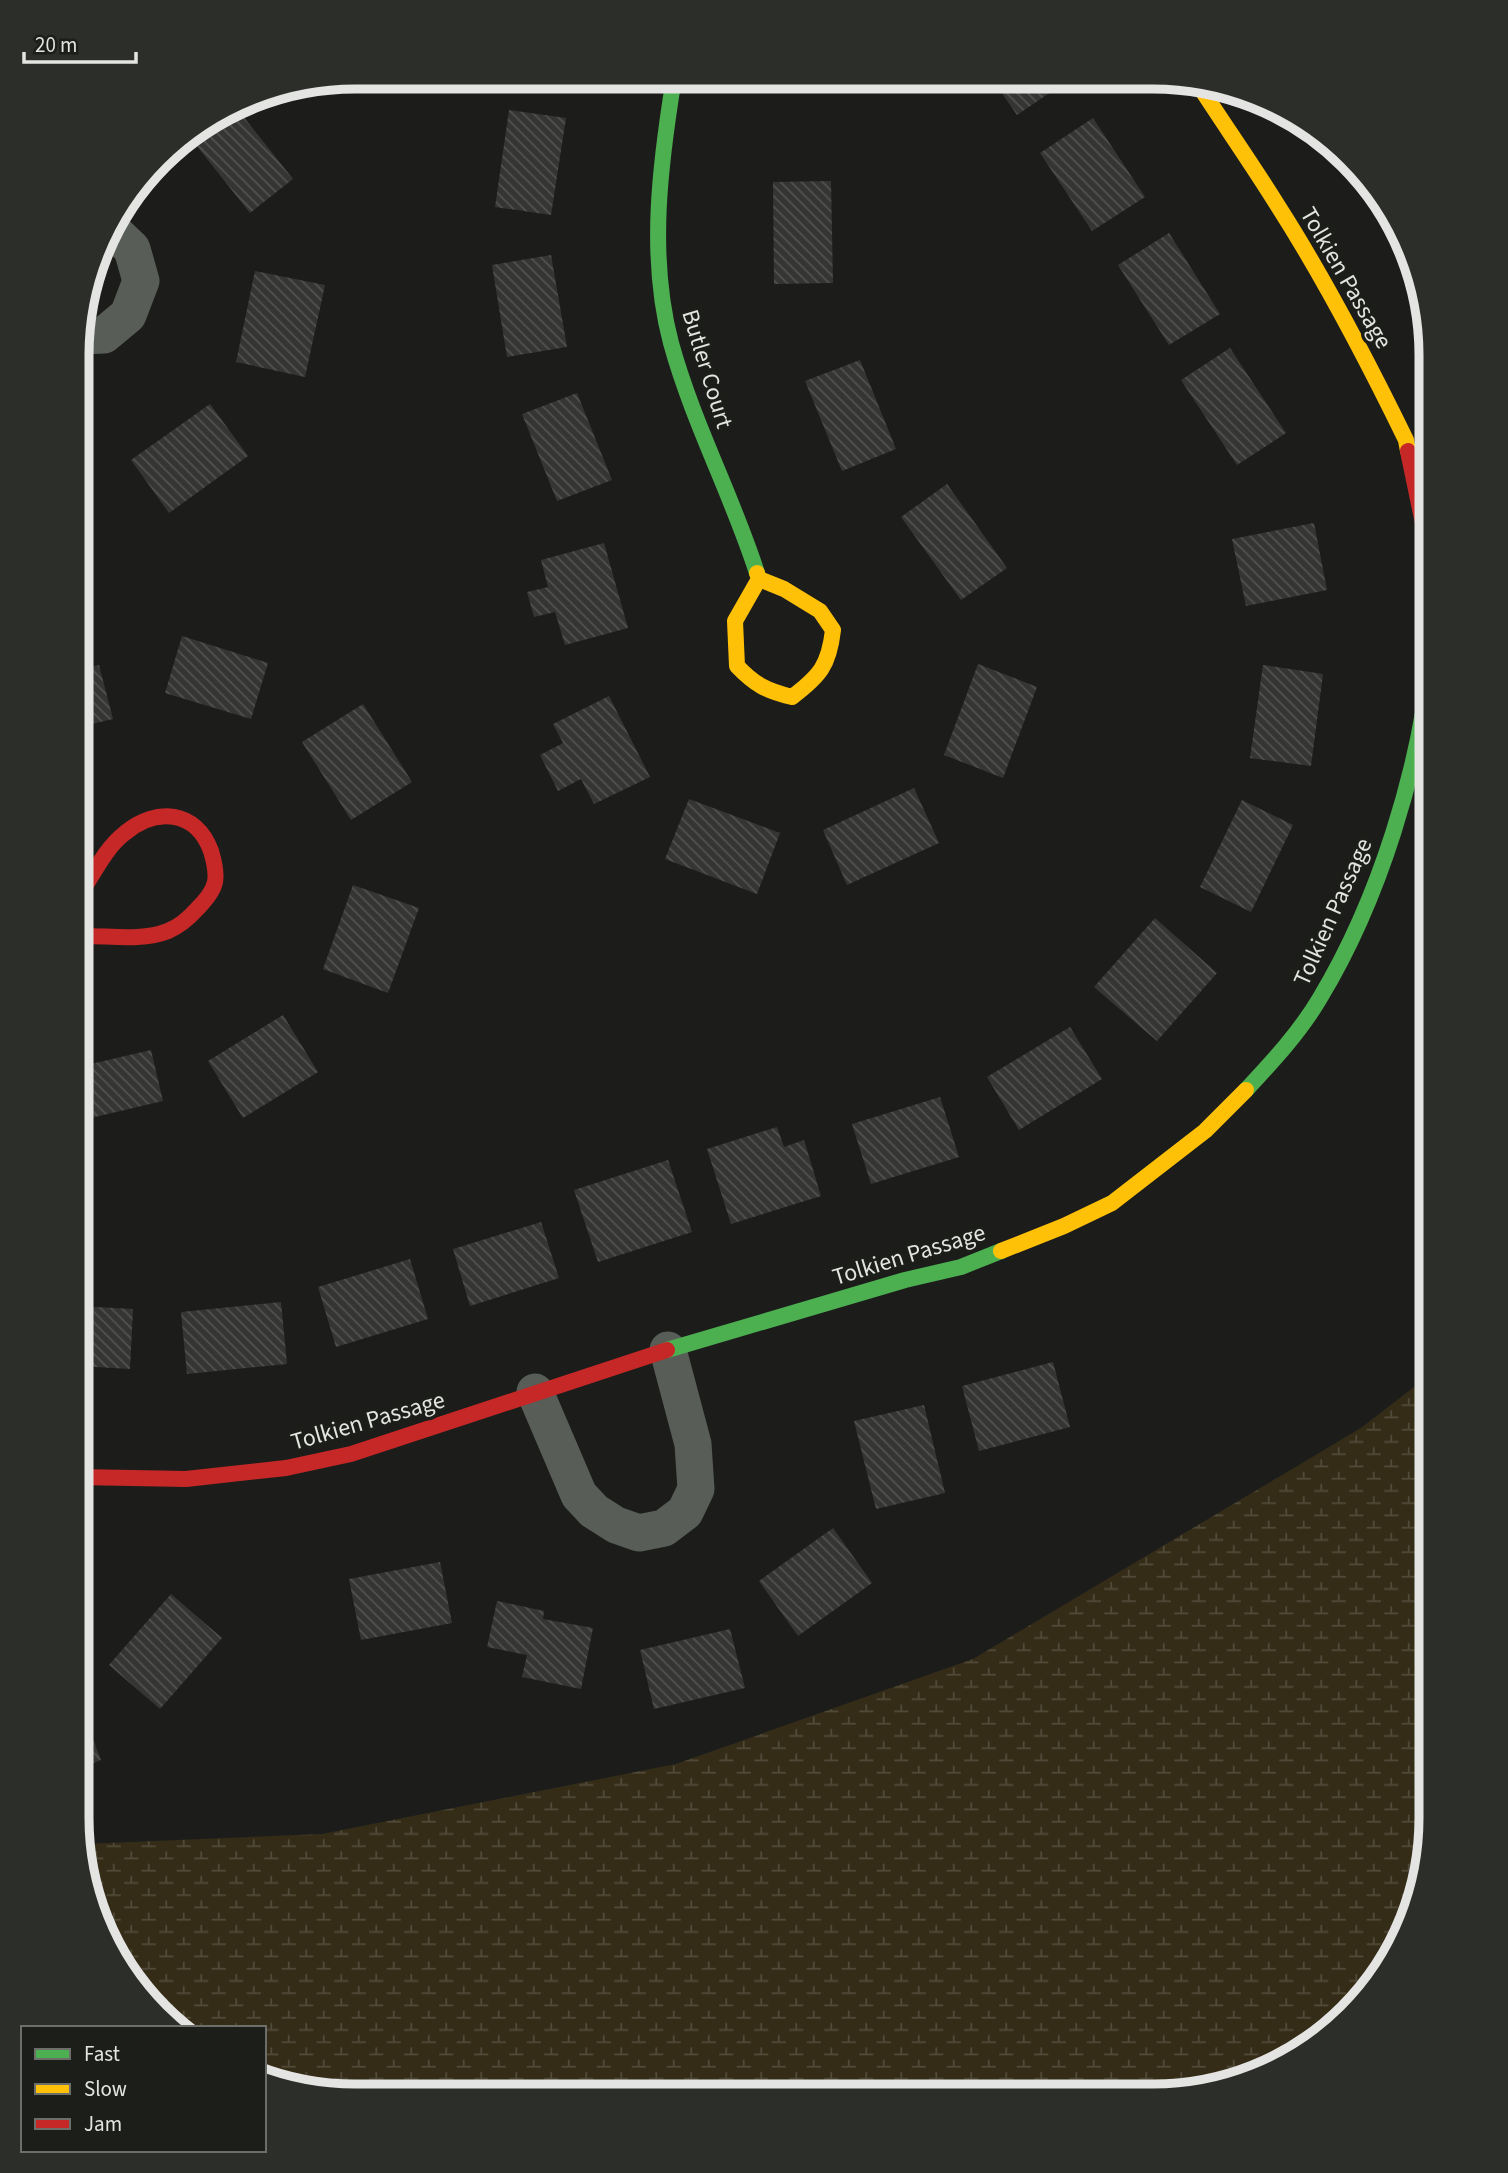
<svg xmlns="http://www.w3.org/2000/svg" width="1508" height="2173" font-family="'Source Sans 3',sans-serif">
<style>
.wetland{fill:url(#wetland-marsh)}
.building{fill:url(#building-back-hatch)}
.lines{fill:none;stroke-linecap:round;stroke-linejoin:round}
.street{stroke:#585d58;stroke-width:37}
.fast{stroke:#4caf50;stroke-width:16}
.slow{stroke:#ffc107;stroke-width:16}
.jam{stroke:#c62828;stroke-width:16}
.labels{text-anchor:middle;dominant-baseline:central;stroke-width:7;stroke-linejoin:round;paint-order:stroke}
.street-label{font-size:24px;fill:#e4e5e2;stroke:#1c1e1a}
.rim{fill:none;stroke:#e4e5e2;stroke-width:9}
</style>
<defs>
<pattern id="wetland-marsh" width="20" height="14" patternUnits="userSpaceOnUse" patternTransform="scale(1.75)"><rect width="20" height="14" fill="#352c18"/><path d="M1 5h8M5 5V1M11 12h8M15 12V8" fill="none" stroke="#524a39"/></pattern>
<pattern id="building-back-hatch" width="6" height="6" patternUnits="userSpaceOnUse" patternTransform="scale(1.75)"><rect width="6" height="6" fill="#353634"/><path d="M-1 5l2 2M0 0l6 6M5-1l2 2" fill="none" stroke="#525351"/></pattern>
</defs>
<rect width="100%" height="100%" fill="#1c1d1b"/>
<path class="wetland" d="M1431,1374l-1,462 -14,72 -32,65 -48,54 -60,40 -123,29 -834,-2 -55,-15v-51h-87l-71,-87 -23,-97 239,-10 354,-70 297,-105 388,-231z"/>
<path class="building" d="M992,79h78l-53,36z
M509,110l57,8 -15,97 -56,-8z
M239,111l54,68 -43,34 -54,-68z
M1093,118l52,79 -53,34 -52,-78z
M831,181l2,102 -59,1 -1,-102z
M1169,233l51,81 -51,31 -51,-80z
M551,255l16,92 -60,10 -15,-92z
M255,271l70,14 -20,92 -69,-15z
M1230,348l56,85 -49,32 -56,-85z
M860,360l36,89 -54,22 -37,-90z
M577,393l35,87 -55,21 -35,-87z
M210,404l38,52 -79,57 -38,-53z
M947,484l60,84 -46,32 -60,-83z
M1314,523l13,67 -81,16 -14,-67z
M604,543l24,85 -63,17 -10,-33 -21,5 -7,-25 21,-5 -7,-27z
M182,636l86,27 -17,56 -86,-26z
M978,664l59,23 -34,91 -59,-23z
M99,665l14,54 -34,8v-57z
M1263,665l60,9 -12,92 -61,-8z
M609,696l41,81 -56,27 -13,-25 -23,12 -18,-36 23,-12 -10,-19z
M363,704l49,78 -61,38 -49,-78z
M914,788l25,55 -92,42 -24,-55z
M689,799l91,34 -23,61 -92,-35z
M1242,800l51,25 -42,87 -51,-25z
M353,885l66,23 -31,85 -65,-24z
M1155,918l62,55 -60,68 -63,-54z
M283,1015l35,57 -75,46 -35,-57z
M1070,1027l32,52 -83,51 -32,-53z
M151,1050l12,51 -85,20v-54z
M940,1097l19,60 -88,27 -19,-60z
M777,1127l7,20 20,-7 17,56 -90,28 -24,-75z
M668,1160l24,72 -94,30 -24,-72z
M541,1222l18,56 -89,28 -17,-57z
M410,1259l18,60 -92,28 -18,-60z
M281,1302l6,62 -100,10 -6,-62z
M78,1306l55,3 -3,60 -52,-3z
M1053,1362l17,65 -91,24 -17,-65z
M924,1405l21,88 -69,16 -22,-88z
M833,1528l39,55 -74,53 -39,-55z
M440,1562l12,61 -91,17 -12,-61z
M171,1594l51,44 -62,71 -51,-44z
M497,1601l47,10 -1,8 50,9 -12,61 -59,-12 5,-22 -40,-8z
M730,1629l15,59 -91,21 -14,-59z
M77,1698l24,62 -24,10z"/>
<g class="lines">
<path class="street" d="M79,336l25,-1 24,-20 13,-34 -9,-32 -22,-21
M535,1392l44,103 15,16 22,14 23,8 25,-5 21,-16 11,-23 -3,-45 -25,-94"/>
<path class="fast" d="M674,78c-14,86 -26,179 -3,265 22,80 61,152 86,230
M1246,1090c27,-29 54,-58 74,-92 59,-98 100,-230 111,-344
M667,1350l238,-70 56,-13 40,-16"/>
<path class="slow" d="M1196,81c27,42 56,83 82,125 48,75 89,154 128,234l2,11
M757,573l2,6 -24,42 2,45c18,19 30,25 55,31 28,-21 37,-32 41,-67l-13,-19 -36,-22 -25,-10
M1001,1251l63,-25 48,-23 93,-72 41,-41"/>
<path class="jam" d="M1408,451l22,106 1,39
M78,897c15,-21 26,-48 47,-64 31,-26 71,-23 86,18 3,10 6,21 4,31 -2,10 -11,20 -18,27 -8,9 -17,17 -29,22 -28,11 -61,4 -90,5
M78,1477l108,2 100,-11 65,-14 316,-104"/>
</g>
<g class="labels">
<g class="street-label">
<text transform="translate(1346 278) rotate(60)">Tolkien Passage</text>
<text transform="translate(707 369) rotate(73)">Butler Court</text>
<text transform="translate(1333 912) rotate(-66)">Tolkien Passage</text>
<text transform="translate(909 1255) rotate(-17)">Tolkien Passage</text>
<text transform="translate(368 1421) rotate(-16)">Tolkien Passage</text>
</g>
</g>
<path d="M0 0H1508V2173H0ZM355 89H1153A266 266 0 0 1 1419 355V1818A266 266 0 0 1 1153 2084H355A266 266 0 0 1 89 1818V355A266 266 0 0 1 355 89Z" fill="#2c2e2a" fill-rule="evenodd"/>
<path class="rim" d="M355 89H1153A266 266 0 0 1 1419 355V1818A266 266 0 0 1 1153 2084H355A266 266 0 0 1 89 1818V355A266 266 0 0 1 355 89Z"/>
<rect x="21" y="2026" width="245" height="126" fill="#1c1e1a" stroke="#6c6e6a" stroke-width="2"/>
<rect x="35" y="2049" width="35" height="10" fill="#4caf50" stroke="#6c6e6a" stroke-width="2"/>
<text x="84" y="2061" font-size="21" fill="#e4e5e2">Fast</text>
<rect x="35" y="2084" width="35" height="10" fill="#ffc107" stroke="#6c6e6a" stroke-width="2"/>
<text x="84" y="2096" font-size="21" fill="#e4e5e2">Slow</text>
<rect x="35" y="2119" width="35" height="10" fill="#c62828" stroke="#6c6e6a" stroke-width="2"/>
<text x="84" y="2131" font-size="21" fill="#e4e5e2">Jam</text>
<path d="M24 52v10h112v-10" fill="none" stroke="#e4e5e2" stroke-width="3.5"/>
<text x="35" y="52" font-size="21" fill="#e4e5e2" stroke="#1c1e1a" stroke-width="5" paint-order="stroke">20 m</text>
</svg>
